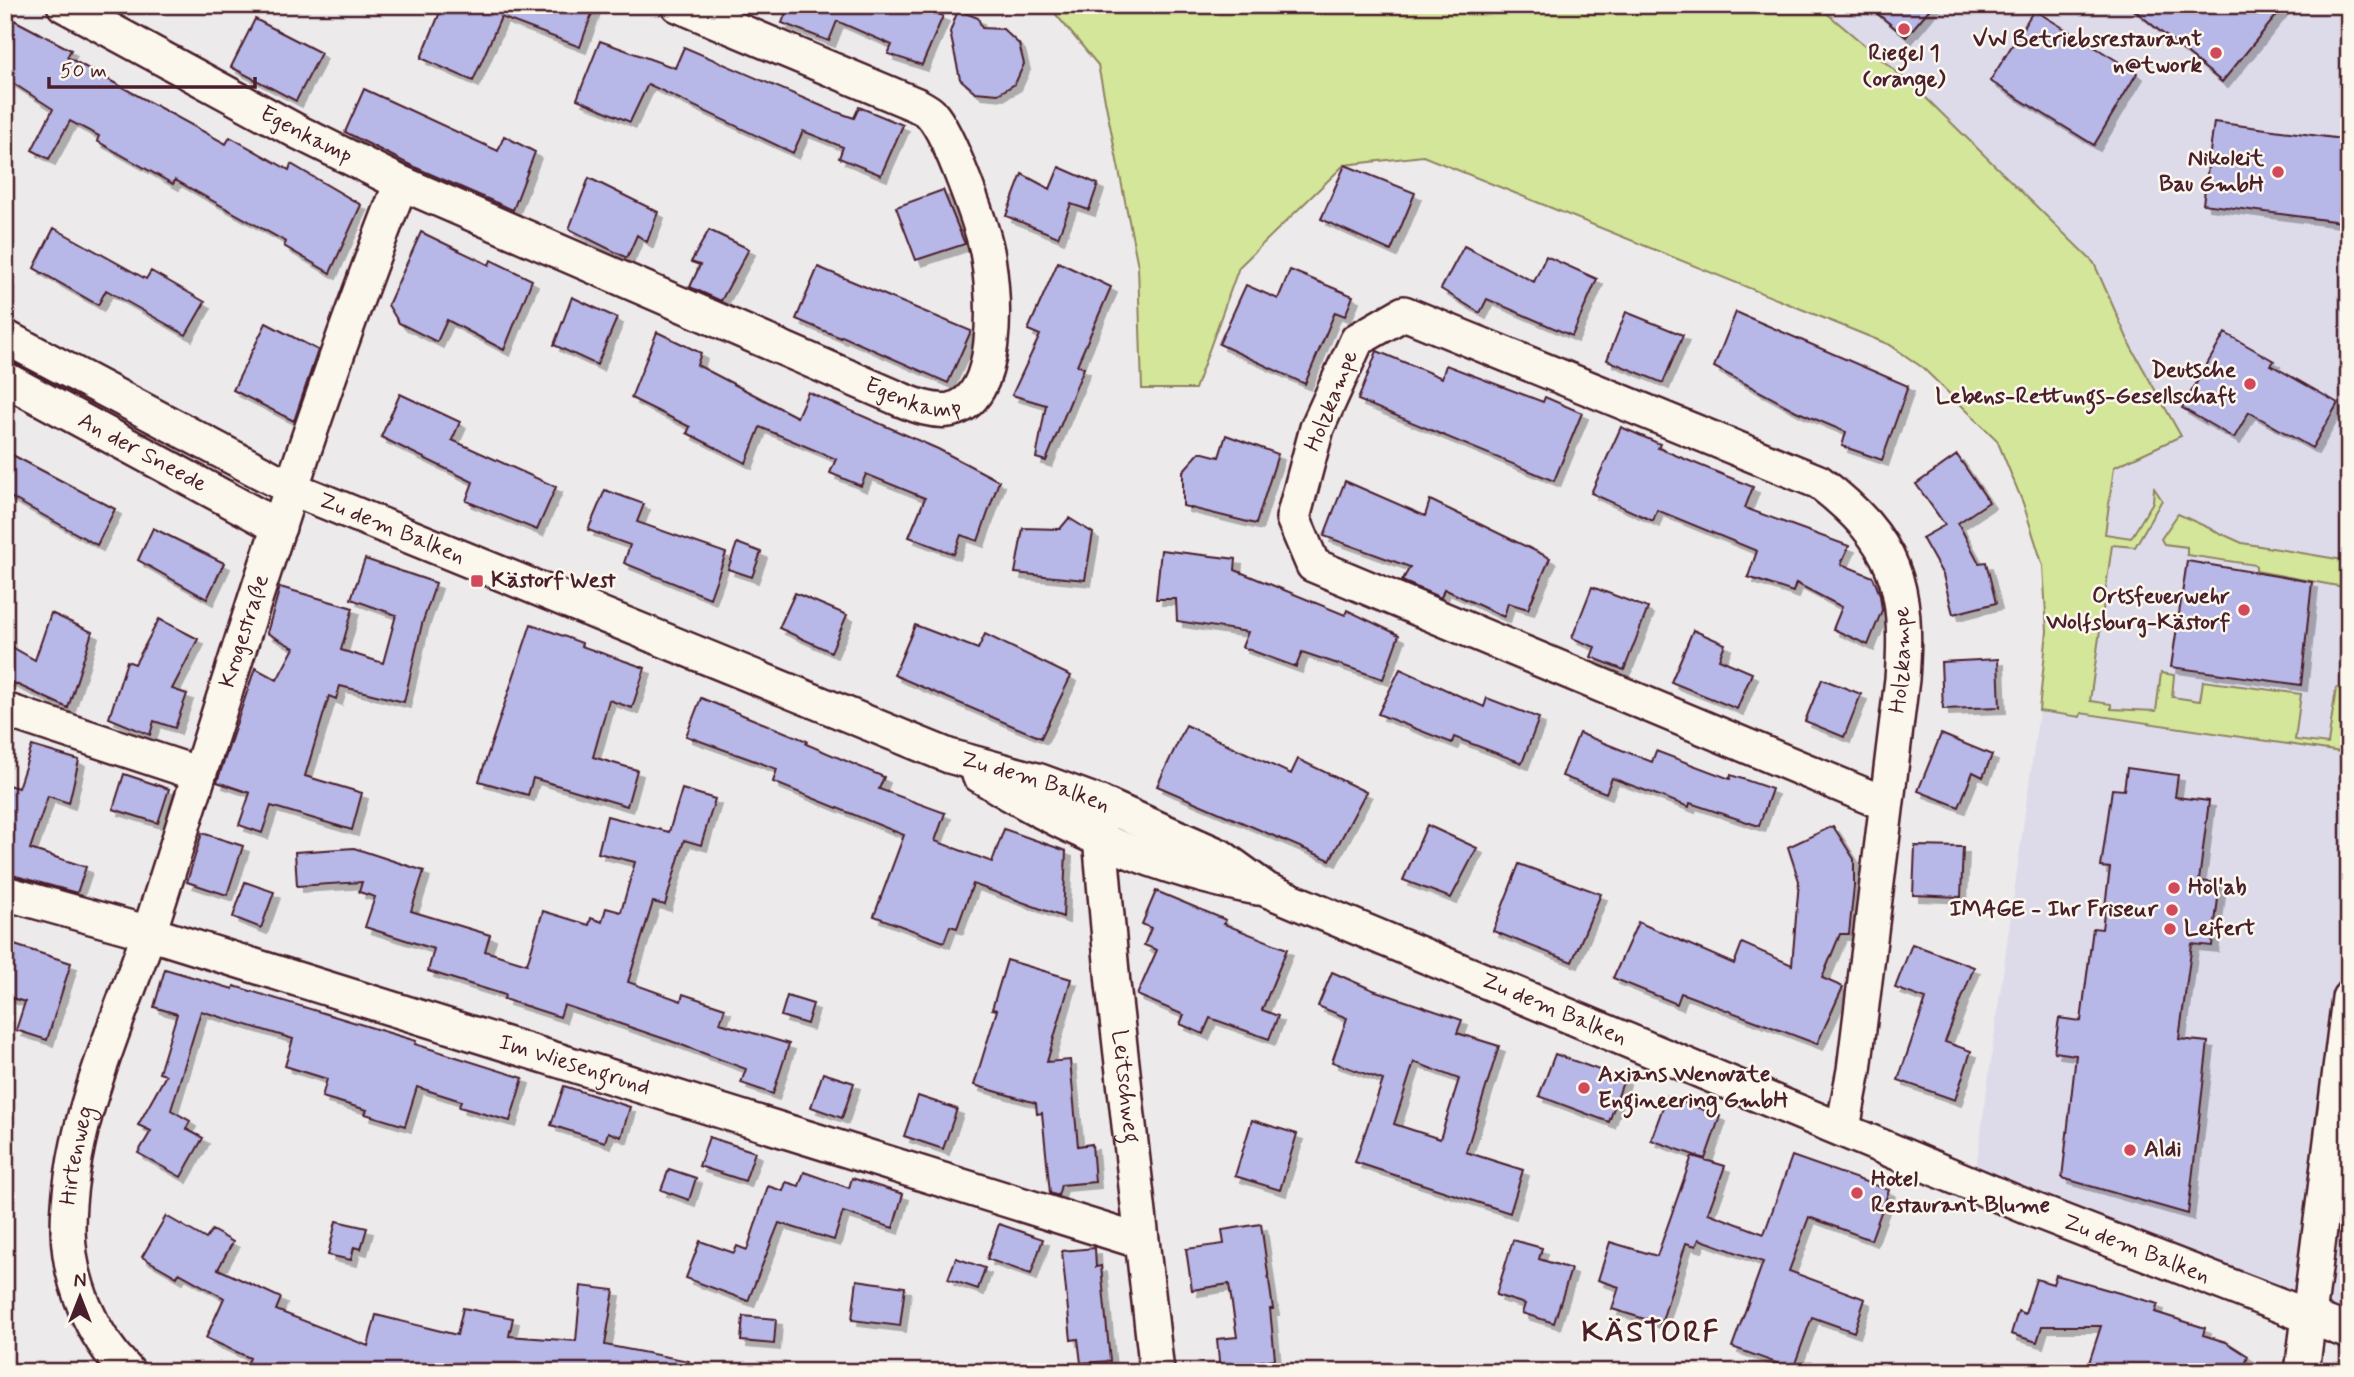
<svg xmlns="http://www.w3.org/2000/svg" width="2354" height="1377" font-family="Mynerve,sans-serif">
<style>
.built{fill:#dddbea}
.green{fill:#d4e69a;stroke:#8f8262;stroke-width:2}
.building{fill:#b7b7e8;stroke:#4a1f2b;stroke-width:2;fill-rule:evenodd;filter:url(#shadow)}
.lines{fill:none;stroke-linecap:round;stroke-linejoin:round}
.minor-casing{stroke:#4a1f2b;stroke-width:38}
.minor{stroke:#fbf7ec;stroke-width:33}
.poi-dot{fill:#d1495b;stroke:#fbf7ec;stroke-width:2.5}
.labels{text-anchor:middle;dominant-baseline:central;stroke-width:5;stroke-linejoin:round;paint-order:stroke}
.poi-label{font-size:23px;font-weight:bold;fill:#4a1f2b;stroke:#fbf7ec;text-anchor:start}
.street-label{font-size:23px;fill:#4a1f2b;stroke:#fbf7ec}
.district-label{font-size:30px;font-weight:bold;letter-spacing:2px;fill:#4a1f2b;stroke:#fbf7ec}
</style>
<defs>
<filter id="shadow"><feDropShadow dx="6" dy="6" stdDeviation="0" flood-color="#0004"/></filter>
</defs>
<rect width="100%" height="100%" fill="#edeaeb"/>
<filter id="ink" filterUnits="userSpaceOnUse"><feTurbulence type="fractalNoise" baseFrequency=".0143" numOctaves="2"/><feDisplacementMap in="SourceGraphic" scale="14" xChannelSelector="R" yChannelSelector="G"/><feConvolveMatrix kernelMatrix="1 2 1 2 8 2 1 2 1" color-interpolation-filters="sRGB"/></filter>
<g filter="url(#ink)">
<path class="built" d="M1817,5h532v1316l-374,-145 64,-465 41,6 34,-250 67,-31 -50,-89 -37,-84 -176,-173z"/>
<path class="green" d="M1048,5h769l101,85 176,173 37,84 50,89 -67,31 -9,67 26,4 22,-36 1,-14 8,12 -27,47 -23,-2 -22,156 21,3v5l45,2 5,-38 13,2 -2,22 28,4 3,-20 98,13 -6,46 33,4 8,-56 13,2 -8,62 -260,-39 -1,4 -41,-6 8,-80 -4,-65 -20,-63 -26,-63 -74,-72 -33,-23 -467,-189 -79,9 -105,102 -44,122h-53l-4,-123 -40,-201z
M2178,514l64,29 101,17 6,3v25l-93,-17v-6l-69,-10v-8l-23,-3 -3,-5z"/>
<path class="building" d="M443,5h152l-15,42 -79,-30 -28,64 -52,-23z
M789,5h129l25,11 -21,49 -34,-11 4,-9 -55,-24 -8,20 -47,-18z
M1867,5h66l-27,32z
M2128,5h157l-63,77z
M958,10l20,8 4,10 21,1 16,15 5,20 -9,20 -17,10 -23,-2 -15,-13 -10,-47z
M2034,10l103,63 -43,72 -104,-64z
M12,19l59,31 -4,7 159,87 4,-7 59,33 2,-6 70,41 -31,68 -46,-27 2,-4 -111,-62 -2,4 -76,-43 2,-5 -29,-15 -21,38 -17,-9 21,-41 -48,-31v-46z
M255,19l66,34 -25,48 -65,-34z
M600,41l75,27 9,-21 147,63 23,8 5,-11 44,18 -22,50 -42,-17 4,-11 -40,-16 -10,22 -145,-69 -18,38 -53,-23z
M364,89l134,62 6,-15 31,16 -22,58 -101,-44 -67,-34z
M2214,122l135,18v83l-146,-19z
M1345,165l70,28 -24,58 -70,-32z
M1059,167l39,17 -9,26 -18,-6 -13,33 -52,-21 16,-42 28,15z
M589,178l69,34 -11,30 -10,-7 -10,23 -58,-29z
M943,190l22,54 -49,16 -20,-53z
M54,228l92,51 5,-8 54,31 -19,33 -80,-45 -8,15 -64,-37z
M709,230l40,19 -28,52 -31,-14 10,-22 -9,-3z
M421,232l68,33 2,-5 41,20 -28,70 -57,-30 -10,22 -38,-19 -11,-18z
M1464,246l70,36 12,-26 51,23 -25,57 -85,-37 -7,14 -39,-24z
M1058,262l53,25 -34,78 7,3 -38,93 -10,-3 10,-53 -34,-10 28,-60 -12,-5z
M818,267l153,64 -23,52 -106,-47 -1,2 -45,-19z
M1290,270l63,26 -8,20 -10,-4 -30,72 -86,-40 27,-59 32,14z
M572,297l45,21 -20,47 -43,-20z
M1626,312l57,23 -20,48 -56,-23z
M1736,312l172,74 -26,74 -40,-14 4,-14 -50,-21 -82,-44z
M266,323l52,27 -24,71 -61,-31z
M657,332l44,21 -4,12 100,52 11,-25 130,57 61,32 -21,60 -17,-6 -7,19 -45,-17 16,-39 -59,-24 -5,12 -31,-13 6,-14 -76,-32 -14,36 -59,-30 3,-6 -59,-29z
M2225,333l49,28 -3,4 67,38 -26,45 -63,-36 -15,26 -52,-30z
M1377,351l65,27 4,-13 97,37 2,-5 37,16 -28,68 -196,-81z
M400,394l60,28 -8,18 104,47 -19,43 -71,-29 7,-19 -92,-45z
M1621,427l39,17 -2,4 95,39 -8,21 104,38 -8,18 32,13 7,18 2,15 -14,35 -35,-16 9,-22 -46,-24 -3,9 -45,-15 9,-26 -100,-41 -4,11 -62,-28z
M1226,435l52,19 -22,70 -73,-18v-35l17,-19 19,5z
M5,451l110,58 -18,36 -92,-51z
M1957,455l32,47 -31,21 21,40 7,-1 10,41 -43,11 -10,-39 -21,-37 23,-13 -29,-41z
M1345,481l80,35 5,-16 120,58 -22,51 -20,-6 -4,14 -60,-28 -3,9 -39,-17 8,-14 -86,-31z
M605,490l39,14 -7,18 89,31 -16,45 -86,-35 6,-18 -42,-15z
M1069,518l24,15 -8,47 -70,-7 8,-45 37,1z
M153,528l71,35 -17,36 -69,-39z
M737,543l24,9 -9,25 -24,-8z
M1161,550l75,9 -1,11 110,45 2,-5 52,25 -16,44 -81,-27 -6,15 -54,-20 6,-15 -71,-11 -1,-22h-20z
M365,559l71,24 -14,41 -18,78 -64,-16 -4,13 -7,-3 -24,80 57,17 -10,37 -81,-24 -9,27 -23,-8 11,-32 -33,-11 38,-114 22,12 17,-32 -27,-15 13,-46 73,21 -12,42 42,13 13,-48 -45,-16z
M2187,561l125,21 -11,103 -130,-18z
M1592,587l56,21 -24,62 -33,-13 4,-10 -23,-9z
M795,593l52,22 -16,37 -52,-24z
M51,613l41,19 -24,76 -63,-29v-36l30,17z
M159,619l39,20 -26,50 15,5 -12,34 -21,-7 -4,14 -41,-17 18,-57 8,3z
M531,624l51,19 -1,3 64,22 -13,40 -23,-8 -16,57 44,13 -10,36 -94,-28 -5,17 -49,-14z
M915,625l63,24 7,-15 86,42 -30,62 -147,-63z
M1693,630l32,14 -6,15 33,14 -15,36 -66,-27z
M1998,659l2,48 -57,2 -2,-47z
M1400,669l84,38 3,-9 52,20 -17,45 -68,-26 -2,6 -74,-29z
M1822,679l39,15 -17,43 -39,-16z
M701,698l106,43 -1,3 78,33 -5,12 66,24 -10,28 57,21 12,-33 62,22 -3,66 -90,-33 -16,44 -7,-2 -6,16 -70,-26 30,-81 -131,-53 4,-13 -91,-33z
M1186,725l105,49 7,-15 68,33 -36,68 -173,-74z
M1579,733l73,29 4,-11 74,28 1,-4 41,14 -13,37 -69,-23 -1,4 -77,-29 -6,15 -44,-17z
M1941,734l51,21 -9,22 -10,-5 -14,35 -41,-16z
M32,746l47,14 -10,43 -21,-7 -18,53 56,18 -9,26 -72,-20v-89l13,4z
M2127,768l51,7 -3,22 34,4 -10,80 21,2 -8,63 -20,-2 -13,95 29,3 -20,172 -126,-36 14,-123 -22,-3 5,-34 22,3 12,-93 9,1 8,-61 -9,-1 11,-78 12,1z
M124,774l45,15 -11,34 -45,-14z
M682,789l33,10 -14,46 -17,-5 -19,65 -12,-3 -25,80 53,19 2,-7 42,14 -5,15 69,21 -16,50 -32,-11 5,-14 -78,-29 -104,-35 -4,12 -56,-18 1,-4 -77,-24 6,-22 -69,-22 10,-30 -16,-5 3,-10 -65,4 -2,-34 59,-4 70,23 -13,40 79,24 -5,16 42,13 16,-53 46,14 2,-7 11,4 4,-14 15,4 14,-50 -37,-9 9,-37 62,16z
M1427,825l50,23 -26,50 -48,-18z
M1833,826l21,33v27l-5,48h-9l-18,44 21,9 -26,57 -136,-51 -4,11 -64,-26 25,-56 96,42 8,-21 50,22 7,-84 -11,-34z
M202,833l41,13 -16,49 -40,-13z
M1915,846l48,1 -2,50 -48,-2z
M1519,864l82,30 -29,68 -79,-31z
M245,882l29,10 -13,36 -28,-11z
M1156,891l70,29 -2,4 63,25 -25,61 16,6 -9,23 -59,-21 -7,16 -23,-10 4,-9 -47,-20 20,-45 -13,-5 7,-17 -9,-4z
M5,942l66,21 -24,77 -31,-10 9,-28 -20,-6z
M1912,944l62,23 -29,75 26,9 -16,49 -57,-20 28,-81 -31,-11z
M1007,960l64,19 -24,83 23,-2 8,86 14,-2 3,38 -34,3 -3,11 -8,-3 -8,-80 -5,1 -1,-11 -62,-18 23,-75 -5,-1z
M165,969l68,20 1,-3 182,55 -1,3 108,34 -13,43 -51,-14 2,-6 -44,-14 -12,39 -40,-12 2,-4 -45,-13 5,-18 -42,-13 8,-27 -92,-28 -30,99 19,11 -4,8 17,9 -22,39 -43,-24 13,-22 -13,-6 28,-50 -7,-2 18,-59 -23,-7z
M1332,972l41,18 89,30 -5,13 42,13 -33,106 57,18 -13,43 -155,-51 28,-82 -51,-18 15,-44 -29,-12zM1414,1062l45,17 -19,60 -46,-15z
M787,996l26,8 -6,20 -26,-8z
M1555,1054l69,25 -15,43 -70,-26z
M823,1073l31,10 -12,35 -31,-11z
M564,1086l66,21 -9,30 -13,-5 -3,10 -54,-17z
M918,1096l39,13 -14,40 -39,-13z
M1667,1096l53,20 -15,43 -54,-19z
M1252,1120l45,14 -17,56 -45,-14z
M709,1137l46,15 -10,29 -46,-15z
M1692,1156l33,10 -17,47 56,21 28,-78 97,34 -18,50 -62,-23 -20,54 76,28 -11,33 -42,-15 -19,52 -61,-22 31,-85 -64,-23 -3,7 -10,-3 -25,81 -49,-15 7,-22 -21,-7 12,-38 47,14z
M669,1169l27,9 -7,22 -28,-10z
M804,1172l45,16 3,-10 51,16 -10,34 -50,-16 -9,28 -55,-17 -31,78 -62,-23 14,-37 34,12 3,-7 10,4 21,-64 15,5 3,-9 13,4z
M166,1216l40,23 6,-9 21,12 -15,27 63,29 -5,12 92,36 8,-31 81,20 6,-27 50,10 -4,18 67,5 5,-55 33,4 -9,55 84,16 -1,11 -186,-3 -1,3h-134l-28,-7 -3,7h-93l7,-14 -44,-20 18,-40 -45,-25 -2,4 -35,-20z
M336,1221l31,7 -6,21 -7,-2 -3,13 -23,-5z
M999,1224l44,15 -12,35 -44,-15z
M1261,1224l12,85h-3l5,50 -20,3 1,10h-36l-3,-33 20,-2 -8,-53 -37,6 -6,-41 38,-5 -2,-14z
M1513,1240l29,8 -3,11 32,10 -17,54 -32,-10 3,-9 -29,-9z
M1095,1248l1,19 5,-1 9,95 -29,2 -3,-24 -7,1 -9,-89z
M956,1258l29,10 -7,21 -30,-10z
M2056,1275l102,29 -3,8 50,16 -2,7 23,7 22,14 -5,16h-157l15,-46h-59l-5,16 -26,-8 7,-23 7,3 11,-35 17,5z
M857,1280l48,7 -5,39 -48,-6z
M743,1316l33,3 -2,25 -33,-3z"/>
<g class="lines">
<defs>
<g id="minor">
<path id="s1" d="M64,5l236,128 101,50 501,217c15,6 31,12 47,10 53,-8 45,-114 39,-153 -4,-27 -39,-124 -57,-143 -4,-4 -9,-6 -14,-9l-239,-100"/>
<path id="s2" d="M5,337l286,151 658,268 91,25 60,22 120,53 47,34 767,320 315,122"/>
<path id="s3" d="M5,379l274,148"/>
<path d="M5,710l194,64"/>
<path d="M979,775c83,53 182,96 279,113"/>
<path id="s4" d="M1100,803v34l13,147 44,388"/>
<path id="s5" d="M5,893l144,40 993,309"/>
<path id="s6" d="M1843,1128l11,-58 48,-391c7,-94 -6,-138 -83,-197l-415,-169 -47,27 -40,88 -24,90 20,47 573,239"/>
<path id="s7" d="M128,1372c-37,-37 -59,-90 -60,-142 0,-111 54,-212 87,-316 78,-244 152,-491 246,-731"/>
<path d="M2302,1372l47,-374"/>
</g>
</defs>
<use href="#minor" class="minor-casing"/>
<use href="#minor" class="minor"/>
</g>
</g>
<g class="poi-dot">
<circle cx="1904" cy="29" r="7"/>
<circle cx="2216" cy="53" r="7"/>
<circle cx="2278" cy="172" r="7"/>
<circle cx="2250" cy="384" r="7"/>
<rect x="470" y="574" width="14" height="14" rx="3.5"/>
<circle cx="2244" cy="610" r="7"/>
<circle cx="2174" cy="888" r="7"/>
<circle cx="2172" cy="910" r="7"/>
<circle cx="2170" cy="929" r="7"/>
<circle cx="1584" cy="1088" r="7"/>
<circle cx="2130" cy="1150" r="7"/>
<circle cx="1857" cy="1193" r="7"/>
</g>
<g class="labels">
<g class="poi-label">
<text x="2202" y="40" text-anchor="end">VW Betriebsrestaurant<tspan x="2202" dy="26">n@twork</tspan></text>
<text x="1904" y="54" text-anchor="middle">Riegel 1<tspan x="1904" dy="26">(orange)</tspan></text>
<text x="2264" y="159" text-anchor="end">Nikoleit<tspan x="2264" dy="26">Bau GmbH</tspan></text>
<text x="2236" y="371" text-anchor="end">Deutsche<tspan x="2236" dy="26">Lebens-Rettungs-Gesellschaft</tspan></text>
<text x="491" y="581">Kästorf West</text>
<text x="2230" y="597" text-anchor="end">Ortsfeuerwehr<tspan x="2230" dy="26">Wolfsburg-Kästorf</tspan></text>
<text x="2188" y="888">Hol'ab</text>
<text x="2158" y="910" text-anchor="end">IMAGE - Ihr Friseur</text>
<text x="2184" y="929">Leifert</text>
<text x="1598" y="1075">Axians Wenovate<tspan x="1598" dy="26">Engineering GmbH</tspan></text>
<text x="2144" y="1150">Aldi</text>
<text x="1871" y="1180">Hotel<tspan x="1871" dy="26">Restaurant Blume</tspan></text>
</g>
<g class="street-label">
<text stroke="none"><textPath href="#s1" startOffset="275">Egenkamp</textPath></text>
<text stroke="none"><textPath href="#s1" startOffset="938">Egenkamp</textPath></text>
<text transform="translate(1332 401) rotate(-68)">Holzkampe</text>
<text stroke="none"><textPath href="#s3" startOffset="156">An der Sneede</textPath></text>
<text stroke="none"><textPath href="#s2" startOffset="432">Zu dem Balken</textPath></text>
<text stroke="none"><textPath href="#s7" startOffset="784">Krogestraße</textPath></text>
<text stroke="none"><textPath href="#s6" startOffset="472">Holzkampe</textPath></text>
<text stroke="none"><textPath href="#s2" startOffset="1124">Zu dem Balken</textPath></text>
<text stroke="none"><textPath href="#s2" startOffset="1692">Zu dem Balken</textPath></text>
<text stroke="none"><textPath href="#s5" startOffset="595">Im Wiesengrund</textPath></text>
<text stroke="none"><textPath href="#s4" startOffset="285">Leitschweg</textPath></text>
<text stroke="none"><textPath href="#s7" startOffset="233">Hirtenweg</textPath></text>
<text stroke="none"><textPath href="#s2" startOffset="2322">Zu dem Balken</textPath></text>
</g>
<g class="district-label">
<text x="1651" y="1332">KÄSTORF</text>
</g>
</g>
<rect width="2354" height="1377" fill="none" stroke="#fbf7ec" stroke-width="28"/>
<rect x="14" y="14" width="2326" height="1349" fill="none" stroke="#4a1f2b" stroke-width="2.5" filter="url(#ink)"/>
<g transform="translate(80 1297)" stroke="#fbf7ec" stroke-width="5" paint-order="stroke">
<path d="M0-5L12 26L0 18L-12 26Z" fill="#4a1f2b"/>
<text y="-10" font-size="19" font-weight="bold" text-anchor="middle" fill="#4a1f2b">N</text>
</g>
<path d="M49 77v10h206v-10" fill="none" stroke="#4a1f2b" stroke-width="3.5"/>
<text x="60" y="77" font-size="21" fill="#4a1f2b" stroke="#fbf7ec" stroke-width="5" paint-order="stroke">50 m</text>
</svg>
